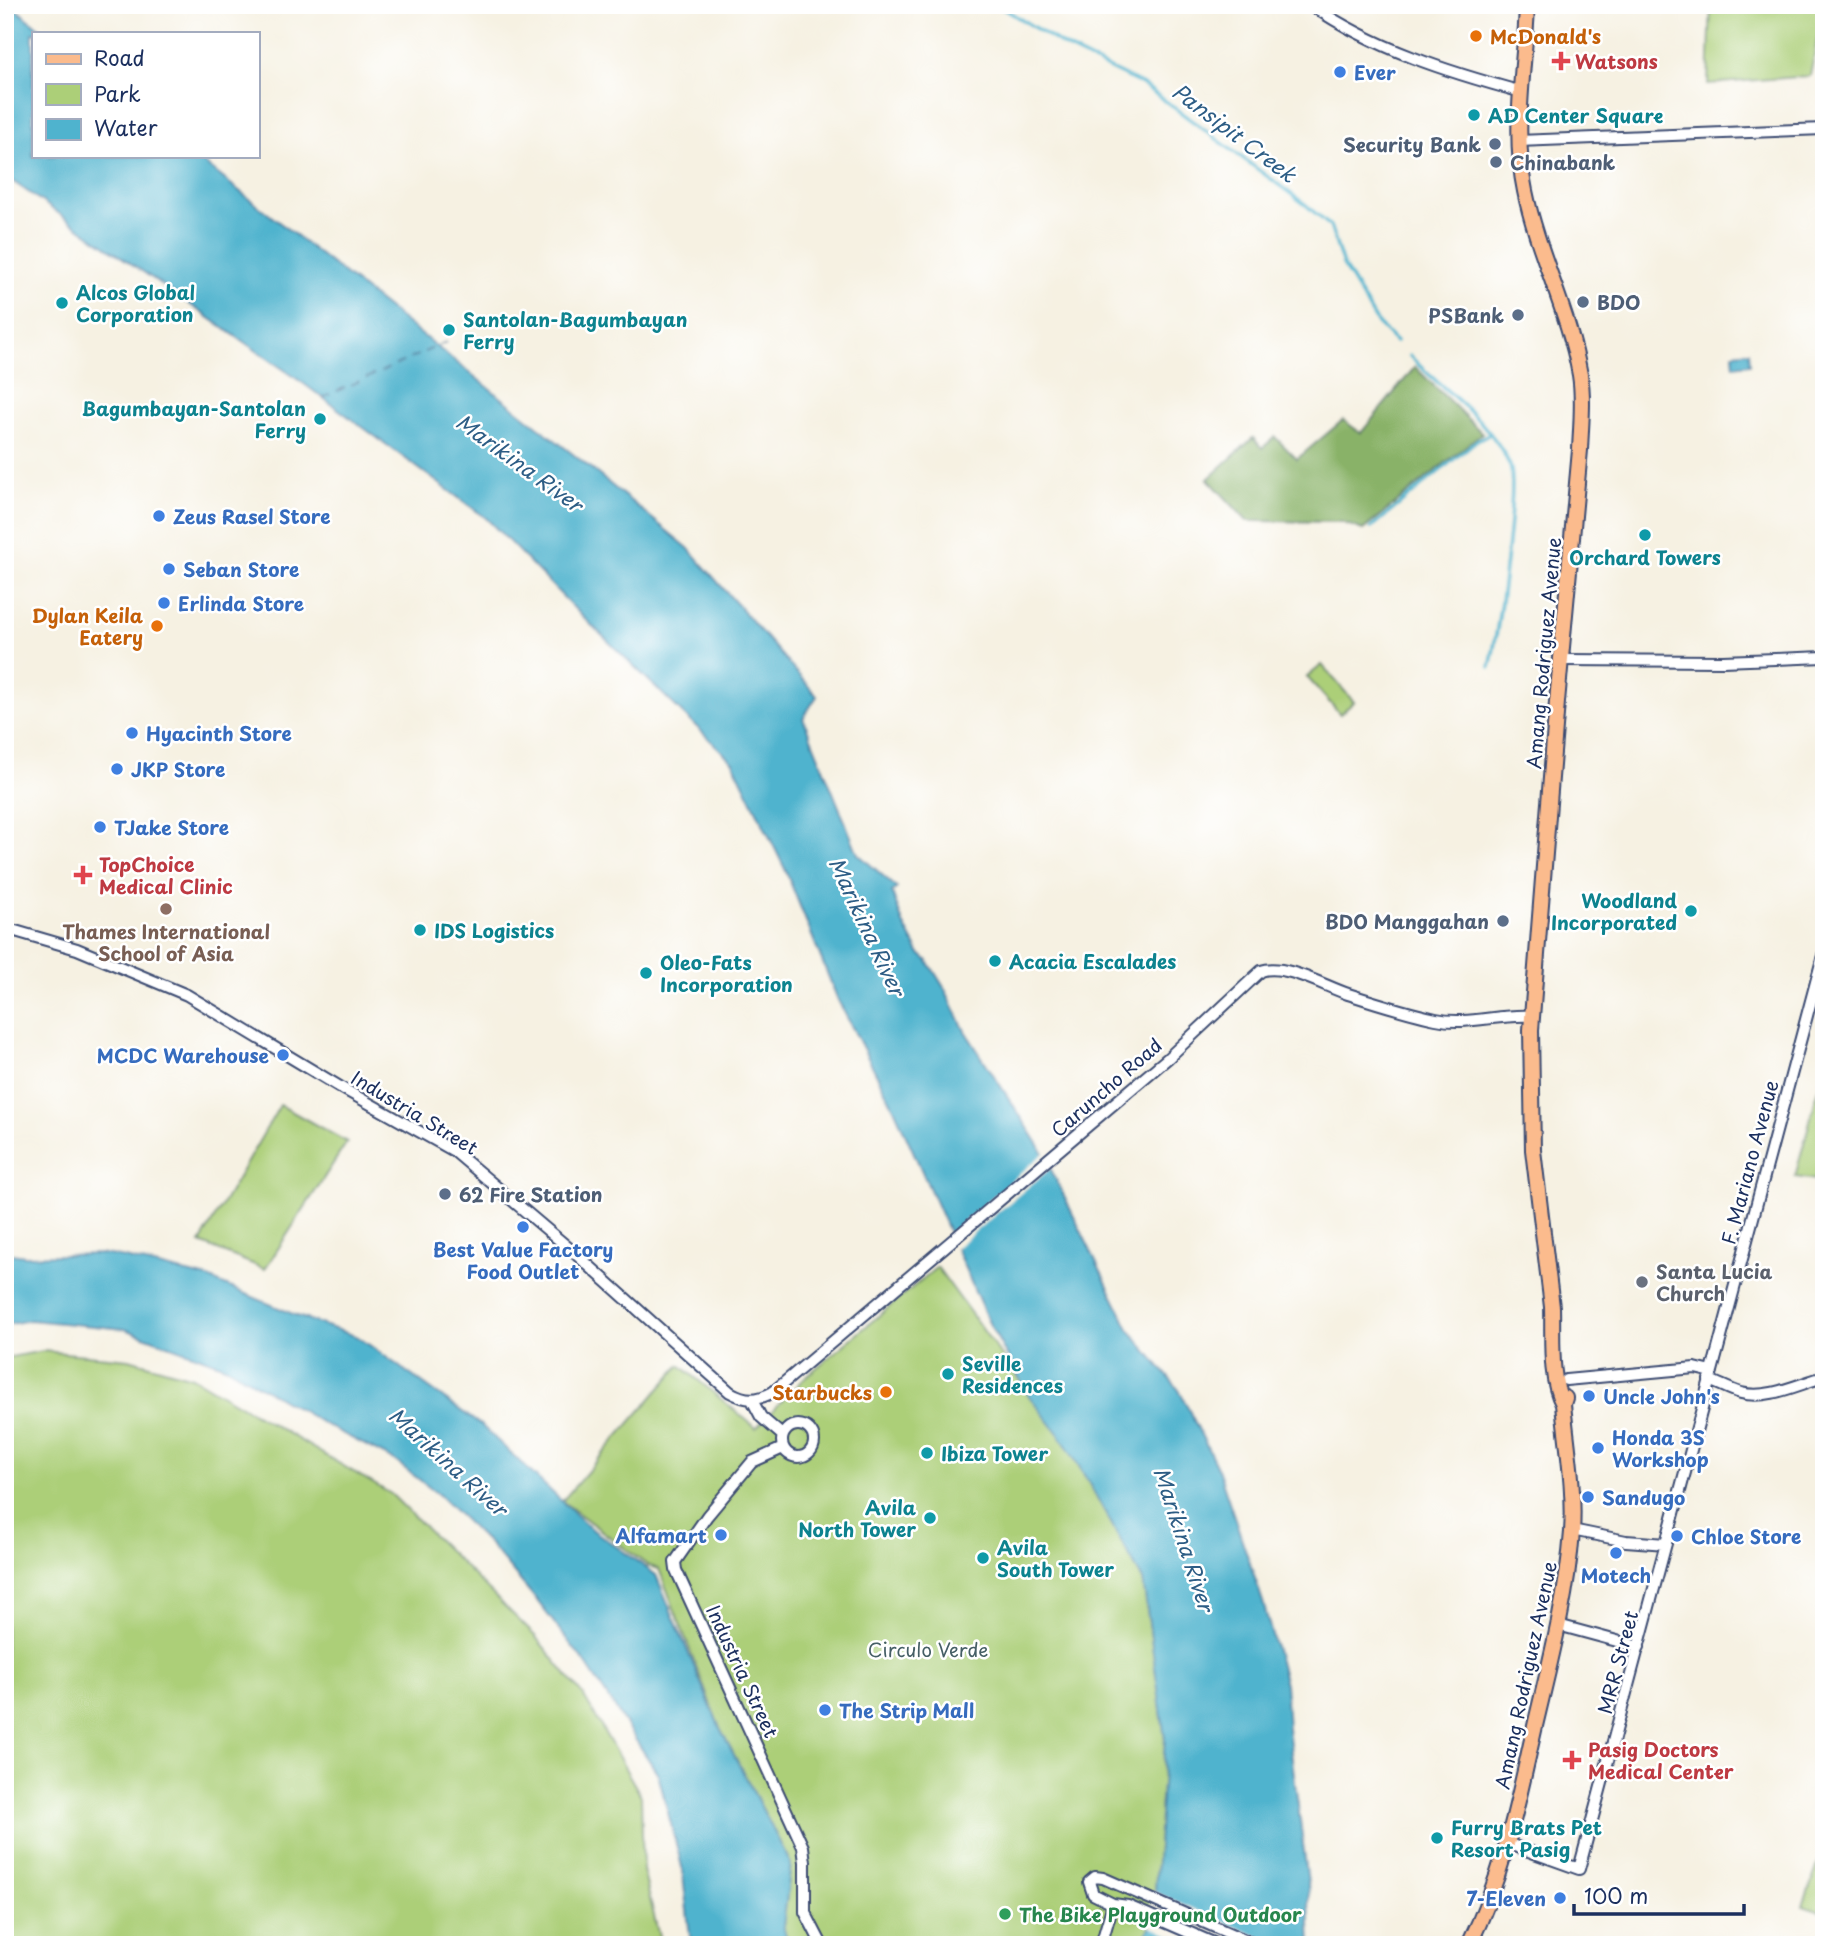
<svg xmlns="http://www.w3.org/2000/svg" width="1829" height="1950" font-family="'Playpen Sans',sans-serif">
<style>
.green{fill:#accf78;stroke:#647f6b;stroke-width:2}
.forest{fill:#89b268;stroke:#527063;stroke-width:2}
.water{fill:#4fb3ce;stroke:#357196;stroke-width:2}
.pier{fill:#f6f1e2}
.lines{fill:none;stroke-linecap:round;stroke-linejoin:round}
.stream{stroke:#4fb3ce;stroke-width:3.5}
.ferry{stroke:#2d5d85;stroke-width:2;stroke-dasharray:9 7;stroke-linecap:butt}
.minor-casing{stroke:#3c4c72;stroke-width:14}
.major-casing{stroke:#3c4c72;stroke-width:18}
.minor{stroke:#fff;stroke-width:10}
.major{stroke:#fbbb8d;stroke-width:14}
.food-dot{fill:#e8710a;stroke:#fff;stroke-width:2.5}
.health-dot{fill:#e0444e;stroke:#fff;stroke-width:2.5}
.shop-dot{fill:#3f7fe0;stroke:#fff;stroke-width:2.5}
.culture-dot{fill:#0f9aa8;stroke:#fff;stroke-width:2.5}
.service-dot{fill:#5c6f8a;stroke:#fff;stroke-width:2.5}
.education-dot{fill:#8d6e63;stroke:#fff;stroke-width:2.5}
.worship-dot{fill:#6b7280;stroke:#fff;stroke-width:2.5}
.leisure-dot{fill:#2e9e5b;stroke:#fff;stroke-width:2.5}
.labels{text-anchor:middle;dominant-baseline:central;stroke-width:5;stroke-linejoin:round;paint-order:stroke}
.food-label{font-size:19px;font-weight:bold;fill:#c56008;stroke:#fff;text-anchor:end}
.health-label{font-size:19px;font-weight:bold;fill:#be3a42;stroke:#fff;text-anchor:start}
.shop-label{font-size:19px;font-weight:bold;fill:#366cbe;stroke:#fff;text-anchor:start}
.culture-label{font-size:19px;font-weight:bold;fill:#0d838f;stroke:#fff;text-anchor:start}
.service-label{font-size:19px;font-weight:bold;fill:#4e5e75;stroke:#fff;text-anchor:end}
.street-label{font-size:19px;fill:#1b2f5e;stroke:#fff}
.education-label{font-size:19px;font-weight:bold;fill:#785e54;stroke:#fff}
.worship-label{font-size:19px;font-weight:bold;fill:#5b616d;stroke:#fff;text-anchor:start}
.park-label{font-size:19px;fill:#465f66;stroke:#fff}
.leisure-label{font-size:19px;font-weight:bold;fill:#27864d;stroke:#fff;text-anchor:start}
.water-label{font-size:21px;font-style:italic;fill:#2d5d85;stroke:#fff}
</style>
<rect width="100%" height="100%" fill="#fff"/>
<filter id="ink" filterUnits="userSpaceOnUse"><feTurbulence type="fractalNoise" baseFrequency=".0143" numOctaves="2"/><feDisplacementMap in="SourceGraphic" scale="14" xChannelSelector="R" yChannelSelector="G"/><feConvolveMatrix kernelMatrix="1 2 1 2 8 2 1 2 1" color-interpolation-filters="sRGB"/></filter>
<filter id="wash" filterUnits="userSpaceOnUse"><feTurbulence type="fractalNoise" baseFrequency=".00686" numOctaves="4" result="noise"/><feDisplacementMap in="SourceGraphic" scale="28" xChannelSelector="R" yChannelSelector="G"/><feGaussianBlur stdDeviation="1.57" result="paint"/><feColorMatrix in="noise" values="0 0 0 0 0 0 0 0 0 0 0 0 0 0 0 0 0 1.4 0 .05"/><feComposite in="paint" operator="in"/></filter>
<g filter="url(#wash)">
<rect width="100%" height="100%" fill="#f6f1e2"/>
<path class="green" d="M1711,5h113l-14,71 -102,8z
M1322,665l32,37 -14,12 -33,-37z
M1824,1068v113l-29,-4z
M280,1105l67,37 -82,127 -65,-26z
M937,1267l124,170 21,34 61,109 22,159 -12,183 -12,23h-352l-6,-19 8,-62 -72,-138 -60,-157 -12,-4 -85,-64 118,-136 76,63 47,-49z
M43,1351l86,8 63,18 199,117 144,142 48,59 58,101 2,74 18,75h-656v-587z
M1824,1849v64l-21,-7z"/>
<path class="forest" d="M1415,367l67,66 -119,97 -22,-8 -94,-1 -39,-42 45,-41 9,10 13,-11 22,22 46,-39 18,13z"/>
<path class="water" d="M5,5h6l34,28h-12v123h162l393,310 100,82 129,148 -14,22 55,136 39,34 -5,4 11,31 16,30 8,7 18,29 20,42 74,114 90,184 50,61 39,79 45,133 22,82 3,45 20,153 3,63h-170l12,-23 12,-183 -22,-159 -61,-109 -21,-34 -32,-41 -39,-71 -96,-217 -56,-108 -53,-131 -52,-107 -154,-149 -93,-95 -190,-140 -291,-202z
M1749,351l1,13 -16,2 -1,-13z
M5,1253l20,3 79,-2 21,4 83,20 92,39 58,20 124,89 107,101 67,48 63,151 72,138 -8,62 6,19h-98l-9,-78 -24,-93 -72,-110 -52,-67 -43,-51 -52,-51 -45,-35 -66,-34 -103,-60 -100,-37 -95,-9 -25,5z"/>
<path class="pier" d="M1045,1152l7,15 -100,84 -6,-14z
M1152,1891l126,54h-85l-46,-20z"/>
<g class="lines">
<path class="stream" d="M998,5l71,44 76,37 161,119 24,21 13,39 35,59 18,18
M1410,356c33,35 81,64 100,110 8,20 -13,174 -20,201
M1371,528l106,-88 12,-6"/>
<path class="ferry" d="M322,398l127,-57"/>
</g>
</g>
<g filter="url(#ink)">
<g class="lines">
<defs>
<path id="minor" d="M1311,5c64,44 137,67 211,87
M1518,141l306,-12
M1561,660l162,1 101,-4
M5,928l72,21 110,46 153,92 114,64 123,104 153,137c16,9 27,9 43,0l395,-334 93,-87c24,-8 63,15 87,23 28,9 59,19 88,25 32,7 64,-6 97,-3
M1566,1380l129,-12 17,4
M1709,1380c11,4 21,10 32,13 27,7 57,-9 83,-16
M752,1400l9,17 21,18
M782 1441a16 16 0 1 1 32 0a16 16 0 1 1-32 0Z
M783,1448l-31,14 -45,54 -32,46 1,8 127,277 2,15v50l17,33
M1572,1530l54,11 40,3
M1558,1625l81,22
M1509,1844l70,25 245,-917
M1101,1945l12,-41
M1218,1945l-90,-39 -15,-2 -20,-10 -4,-12 6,-5 8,1 153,67"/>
<path id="major" d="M1527,5c-2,62 -15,125 -2,186 13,63 44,121 55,184 4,24 1,50 0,75l-23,252 -26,328 2,120 19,157c1,30 -3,71 11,97
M1469,1945c36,-74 48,-140 66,-219 15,-64 32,-128 37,-194 3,-42 -5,-86 -9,-128l2,-6"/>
</defs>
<use href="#minor" class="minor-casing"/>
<use href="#major" class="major-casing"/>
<use href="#minor" class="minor"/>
<use href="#major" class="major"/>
</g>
</g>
<g class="food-dot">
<circle cx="1476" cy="36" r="7"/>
<circle cx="157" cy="626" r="7"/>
<circle cx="886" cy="1392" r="7"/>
</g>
<g class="health-dot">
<path d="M1557.5 50.5h7v7h7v7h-7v7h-7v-7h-7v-7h7z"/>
<path d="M79.5 864.5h7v7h7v7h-7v7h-7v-7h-7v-7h7z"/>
<path d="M1568.5 1749.5h7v7h7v7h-7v7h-7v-7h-7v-7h7z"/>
</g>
<g class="shop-dot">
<circle cx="1340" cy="72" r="7"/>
<circle cx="159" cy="516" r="7"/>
<circle cx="169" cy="569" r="7"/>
<circle cx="164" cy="603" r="7"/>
<circle cx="132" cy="733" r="7"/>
<circle cx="117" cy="769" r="7"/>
<circle cx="100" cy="827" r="7"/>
<circle cx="283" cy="1055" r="7"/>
<circle cx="523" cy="1227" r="7"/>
<circle cx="1589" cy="1396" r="7"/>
<circle cx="1598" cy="1448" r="7"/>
<circle cx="1588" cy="1497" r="7"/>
<circle cx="721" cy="1535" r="7"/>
<circle cx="1677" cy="1536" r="7"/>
<circle cx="1616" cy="1553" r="7"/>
<circle cx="825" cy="1710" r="7"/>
<circle cx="1560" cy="1898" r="7"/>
</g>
<g class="culture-dot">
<circle cx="1474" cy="115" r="7"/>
<circle cx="62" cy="303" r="7"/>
<circle cx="449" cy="330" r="7"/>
<circle cx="320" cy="419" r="7"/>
<circle cx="1645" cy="535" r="7"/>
<circle cx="1691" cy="911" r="7"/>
<circle cx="420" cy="930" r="7"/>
<circle cx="995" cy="961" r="7"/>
<circle cx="646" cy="973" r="7"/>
<circle cx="948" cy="1374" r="7"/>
<circle cx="927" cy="1453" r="7"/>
<circle cx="930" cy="1518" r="7"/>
<circle cx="983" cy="1558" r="7"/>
<circle cx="1437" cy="1838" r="7"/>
</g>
<g class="service-dot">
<circle cx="1495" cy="144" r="7"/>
<circle cx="1496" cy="162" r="7"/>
<circle cx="1583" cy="302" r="7"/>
<circle cx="1518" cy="315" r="7"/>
<circle cx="1503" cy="921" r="7"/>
<circle cx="445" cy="1194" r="7"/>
</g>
<circle class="education-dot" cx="166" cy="909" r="7"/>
<circle class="worship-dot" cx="1642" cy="1282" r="7"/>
<circle class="leisure-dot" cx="1005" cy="1914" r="7"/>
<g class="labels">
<g class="food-label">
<text x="1490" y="36" text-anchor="start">McDonald's</text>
<text x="143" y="615">Dylan Keila<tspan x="143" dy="22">Eatery</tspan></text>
<text x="872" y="1392">Starbucks</text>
</g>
<g class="health-label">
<text x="1575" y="61">Watsons</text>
<text x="99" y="864">TopChoice<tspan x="99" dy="22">Medical Clinic</tspan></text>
<text x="1588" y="1749">Pasig Doctors<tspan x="1588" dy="22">Medical Center</tspan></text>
</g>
<g class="shop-label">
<text x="1354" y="72">Ever</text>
<text x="173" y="516">Zeus Rasel Store</text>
<text x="183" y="569">Seban Store</text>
<text x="178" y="603">Erlinda Store</text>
<text x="146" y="733">Hyacinth Store</text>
<text x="131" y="769">JKP Store</text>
<text x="114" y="827">TJake Store</text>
<text x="269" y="1055" text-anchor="end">MCDC Warehouse</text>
<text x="523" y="1249" text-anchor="middle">Best Value Factory<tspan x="523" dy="22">Food Outlet</tspan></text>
<text x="1603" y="1396">Uncle John's</text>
<text x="1612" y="1437">Honda 3S<tspan x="1612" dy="22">Workshop</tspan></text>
<text x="1602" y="1497">Sandugo</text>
<text x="707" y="1535" text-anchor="end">Alfamart</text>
<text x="1691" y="1536">Chloe Store</text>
<text x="1616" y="1575" text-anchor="middle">Motech</text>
<text x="839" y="1710">The Strip Mall</text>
<text x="1546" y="1898" text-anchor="end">7-Eleven</text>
</g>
<g class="culture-label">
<text x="1488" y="115">AD Center Square</text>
<text x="76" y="292">Alcos Global<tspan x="76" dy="22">Corporation</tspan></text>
<text x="463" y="319">Santolan-Bagumbayan<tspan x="463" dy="22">Ferry</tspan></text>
<text x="306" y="408" text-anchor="end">Bagumbayan-Santolan<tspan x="306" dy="22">Ferry</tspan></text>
<text x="1645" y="557" text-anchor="middle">Orchard Towers</text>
<text x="1677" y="900" text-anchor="end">Woodland<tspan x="1677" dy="22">Incorporated</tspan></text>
<text x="434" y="930">IDS Logistics</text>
<text x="1009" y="961">Acacia Escalades</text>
<text x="660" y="962">Oleo-Fats<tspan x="660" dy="22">Incorporation</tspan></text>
<text x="962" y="1363">Seville<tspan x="962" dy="22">Residences</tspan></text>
<text x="941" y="1453">Ibiza Tower</text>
<text x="916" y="1507" text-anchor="end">Avila<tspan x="916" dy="22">North Tower</tspan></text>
<text x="997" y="1547">Avila<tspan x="997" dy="22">South Tower</tspan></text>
<text x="1451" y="1827">Furry Brats Pet<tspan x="1451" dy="22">Resort Pasig</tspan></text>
</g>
<g class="service-label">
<text x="1481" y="144">Security Bank</text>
<text x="1510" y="162" text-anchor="start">Chinabank</text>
<text x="1597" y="302" text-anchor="start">BDO</text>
<text x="1504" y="315">PSBank</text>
<text x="1489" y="921">BDO Manggahan</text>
<text x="459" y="1194" text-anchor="start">62 Fire Station</text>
</g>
<g class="street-label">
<text transform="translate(1543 653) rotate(-85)">Amang Rodriguez Avenue</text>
<text transform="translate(1106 1087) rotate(-41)">Caruncho Road</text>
<text transform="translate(415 1112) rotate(31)">Industria Street</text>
<text transform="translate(1749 1162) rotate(-75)">F. Mariano Avenue</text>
<text transform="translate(1617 1662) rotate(-75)">MRR Street</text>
<text transform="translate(743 1671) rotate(65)">Industria Street</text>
<text transform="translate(1525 1675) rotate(-78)">Amang Rodriguez Avenue</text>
</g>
<g class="education-label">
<text x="166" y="931">Thames International<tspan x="166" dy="22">School of Asia</tspan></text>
</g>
<g class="worship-label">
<text x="1656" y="1271">Santa Lucia<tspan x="1656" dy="22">Church</tspan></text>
</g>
<g class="park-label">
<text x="928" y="1649">Circulo Verde</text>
</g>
<g class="leisure-label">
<text x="1019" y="1914">The Bike Playground Outdoor</text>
</g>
<g class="water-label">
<text transform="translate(1235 132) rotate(37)">Pansipit Creek</text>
<text transform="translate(520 462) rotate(36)">Marikina River</text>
<text transform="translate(868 926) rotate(65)">Marikina River</text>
<text transform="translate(449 1461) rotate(42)">Marikina River</text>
<text transform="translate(1185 1539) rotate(72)">Marikina River</text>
</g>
</g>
<rect width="1829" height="1950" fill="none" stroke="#fff" stroke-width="28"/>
<rect x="32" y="32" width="228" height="126" fill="#ffffff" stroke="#a4acbf" stroke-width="2"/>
<rect x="46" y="54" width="35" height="10" fill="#fbbb8d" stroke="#a4acbf" stroke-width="2"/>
<text x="94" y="66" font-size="21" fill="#1b2f5e">Road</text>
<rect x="46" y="84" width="35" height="21" fill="#accf78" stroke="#a4acbf" stroke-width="2"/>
<text x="94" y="102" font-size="21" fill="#1b2f5e">Park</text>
<rect x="46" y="119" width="35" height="21" fill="#4fb3ce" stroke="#a4acbf" stroke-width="2"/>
<text x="94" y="136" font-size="21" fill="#1b2f5e">Water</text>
<path d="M1574 1904v10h170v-10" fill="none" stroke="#1b2f5e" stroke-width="3.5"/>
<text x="1584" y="1904" font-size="21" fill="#1b2f5e" stroke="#ffffff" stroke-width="5" paint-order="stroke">100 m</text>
</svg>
